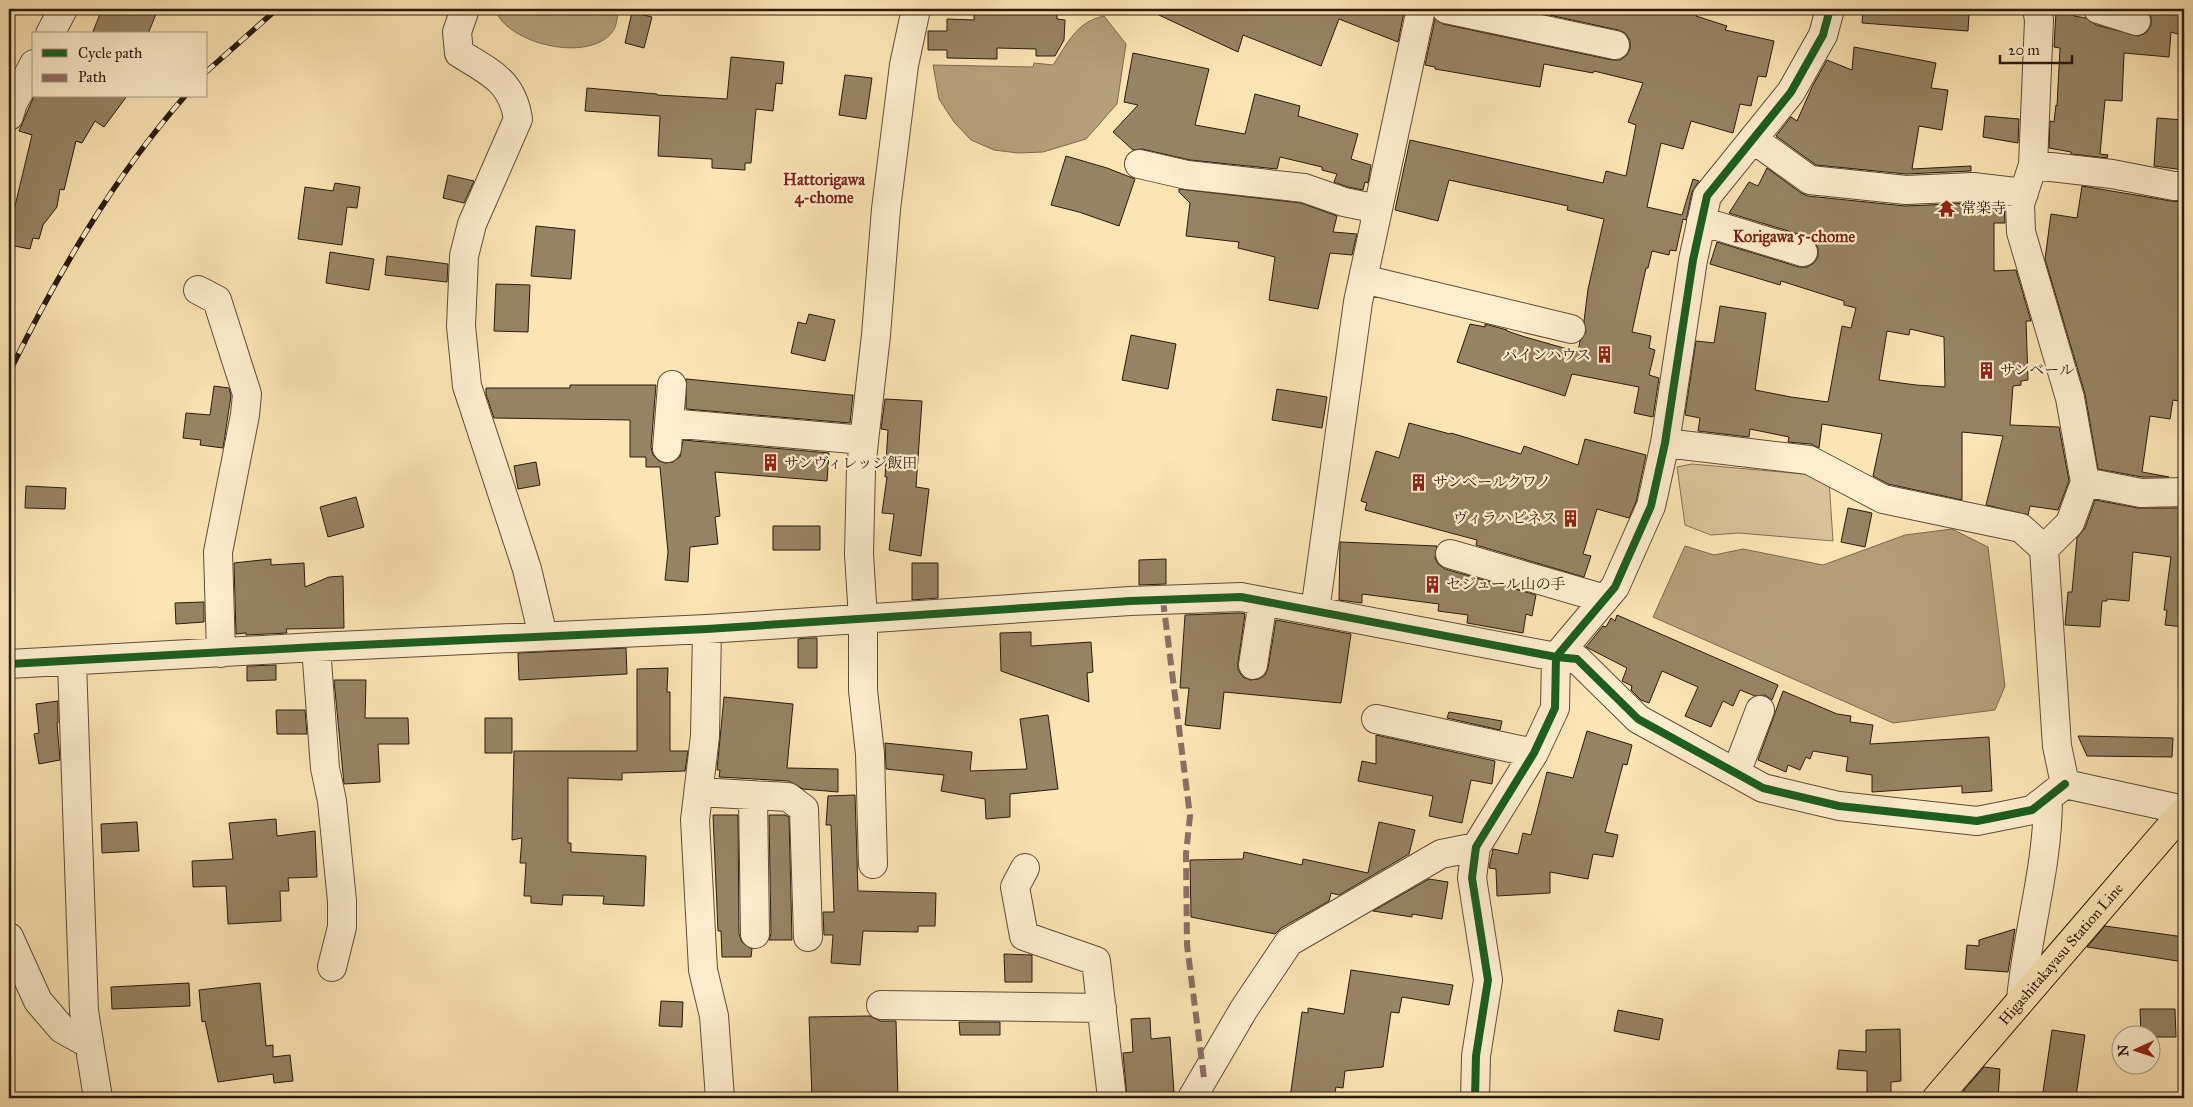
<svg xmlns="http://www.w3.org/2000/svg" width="2193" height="1107" font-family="'IM FELL Great Primer','Noto Serif JP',serif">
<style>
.green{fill:#d9c298;stroke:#826e52}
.water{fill:#b69f7b;stroke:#7e6a4f}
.building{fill:#988364;stroke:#2b1a0d;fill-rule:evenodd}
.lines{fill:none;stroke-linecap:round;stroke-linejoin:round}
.minor-casing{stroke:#604c37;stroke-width:30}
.major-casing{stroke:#2b1a0d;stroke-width:30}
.minor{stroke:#feedce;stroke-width:28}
.major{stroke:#fde4b4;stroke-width:28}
.rail-casing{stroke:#2b1a0d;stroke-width:5.5}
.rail{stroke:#feedce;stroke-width:4;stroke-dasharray:11;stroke-linecap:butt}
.quiet{stroke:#8d6e63;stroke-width:6;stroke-dasharray:12 6;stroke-linecap:butt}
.cycleway-casing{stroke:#feedce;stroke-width:11}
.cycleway{stroke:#1b5e20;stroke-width:8}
.labels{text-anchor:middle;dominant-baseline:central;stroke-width:4.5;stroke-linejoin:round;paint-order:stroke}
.poi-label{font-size:15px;fill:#2b1a0d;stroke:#feedce;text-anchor:start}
.street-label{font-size:15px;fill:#2b1a0d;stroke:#feedce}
.neighbourhood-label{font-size:16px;font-weight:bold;fill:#7a1f14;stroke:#feedce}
</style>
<rect width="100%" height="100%" fill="#fde4b4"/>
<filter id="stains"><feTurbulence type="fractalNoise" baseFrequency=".004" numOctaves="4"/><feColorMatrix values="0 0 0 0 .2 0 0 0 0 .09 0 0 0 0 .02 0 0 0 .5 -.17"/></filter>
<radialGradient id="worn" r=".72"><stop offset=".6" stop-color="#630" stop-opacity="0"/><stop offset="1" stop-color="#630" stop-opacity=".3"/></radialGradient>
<path class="green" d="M1692,464l123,11 14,5 4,61 -94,-8 -28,2 -26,-10 -8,-58z"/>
<path class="water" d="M495,9h124c-2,6 -2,17 -6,22 -23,33 -107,13 -118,-22z
M1104,16l22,28 -9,60 -31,35 -43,13 -25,1 -24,-3 -23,-10 -17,-18 -15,-23 -6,-34 100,2 1,-4 19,2c15,-22 23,-43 51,-49z
M1952,529l36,18 17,139 -10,24 -102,13 -240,-106 32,-71 29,9 29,-6 80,16 82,-30z"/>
<path class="building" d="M102,9h56l-10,25h-56z
M1146,9h258l-2,3h2l-6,30 -59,-23 -18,47 -78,-31 -5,17z
M1522,9h177l-3,7 31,10 -2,4 49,11 -8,36 -8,-1 -7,30 -11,-2 -7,29 -42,-12 -8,28 -22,-6 -14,64 35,8 11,-36 6,2 -7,11 -6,28 -3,-1 -7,32 -6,-1 -1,5 -17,-4 -4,17h-2l-14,64 19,4 -2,12 6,2 -6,25 10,3 -6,39 -19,-4 5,-26 -67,-13 -7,22 -108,-34 13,-38 15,3v-3l22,6v1l18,6 53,15 2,-11 6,-9 -2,-11 4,-32 16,-70 -37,-9 1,-4 -119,-26 -11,41 -43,-11 15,-70 193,43 3,-12 20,5 10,-51 -8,-3 15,-39 -49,-12 -1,2 -49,-9 -4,23 -105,-18v-2l-10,-2 10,-46 8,5 169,36h8l7,-5 3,-6v-9l-5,-7 -7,-3z
M1863,9h48l58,5 -1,17 -106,-8z
M2146,9h38v27l-13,-4 -2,25 -45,-4 -2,48 -17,-1 -5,54 8,1 -1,3 -36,-4v-2l-22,-4 1,-27 4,1 2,-17 1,1 3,-58 -6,-1 2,-35 18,2v2l12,2 10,7 43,11 8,-4 4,-7v-8z
M632,12l20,5 -8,31 -19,-5z
M974,12l83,1v6l8,1 -1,20 -9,16h-19v-7l-39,-1v11l-50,-1v-8h-19v-19h19v-12l27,1z
M1854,47l82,16 -5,25 17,2 -6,40 -23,-4 -7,43 59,-3v5l-65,3 -90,-9 -40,-29 15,-19 6,4 16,-36 14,-25 25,10z
M1133,53l76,16 -14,56 50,9 10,-40 45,12 -2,10 60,18 -7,25 20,6 -3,18 -3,-1 -2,8 -15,-3 -14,-5 3,-8 -15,-4v-3l-42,-10 -3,12 -87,-9 -48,-11 -9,1 -20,-18 25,-27 -14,-3z
M731,57l53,5 -2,22 -6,-1 -3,28 -17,-2 -5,54h-6v7l-33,-2v-9l-54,-3 2,-40 -75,-5 2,-23 70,6v1l70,4z
M845,75l27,3 -6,41 -27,-4z
M34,96h93l-23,31 -9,-6 -13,22 -6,-2 -12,49 -4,-1 -3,18 -14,18 -4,14 -6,-1 -3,11 -21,-4v-14l23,-96 -13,-4z
M1985,116l34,3 -1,24 -35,-6z
M2157,118l27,2v50l-30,-4z
M1066,156l41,12 28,11 -16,47 -40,-14 -28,-7z
M1767,168l34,25 7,3 97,10 67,-3 32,3 1,17h-11v48l22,-1 15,51h-5l2,59 -7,1v4l-8,1 -3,39 49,2 10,54 -11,29 -28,-4 -2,9 -42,-10 17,-69 -41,-4v68l-74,-16 -15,-8 9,-42 -60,-10 -3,24 -8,-4 -23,-2 1,-5 -39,-8 -1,8 -51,-6 2,-13 -15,-3 11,-74 18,2 6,-37 46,7 -11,77 36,7 37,5 14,-76 9,2 5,-20 -12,-3v-4l-63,-20 -1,4 -70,-21 7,-22 82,25h8l7,-4 4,-6v-9l-4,-7 -6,-4 -79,-24 20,-31 9,4zM1910,329l34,8 1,50 -29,-2 -37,-5 8,-49 22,4z
M448,175l26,6 -10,22 -21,-5z
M335,183l25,4 -3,21 -10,-1 -5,38 -44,-6 7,-52 28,4z
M2082,186l89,15 13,1v200l-11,-2 -3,19 -20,-3 -8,56 27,5h-27l-44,-8 -13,-75 -40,-135 6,-45 26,4z
M1179,189l122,14 36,13 -4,16 24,2 -5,21 -22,-2 -12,56 -49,-9 6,-43 -37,-9 1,-6 -53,-6 4,-33 -11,-11z
M536,226l39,4 -4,49 -40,-3z
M330,252l44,7 -5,31 -43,-7z
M387,256l61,8 -1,18 -62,-7z
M496,284l34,1 -2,47 -34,-1z
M809,314l26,6 -10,41 -34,-8 7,-31 8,2z
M1131,335l45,9 -8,45 -46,-9z
M686,379l164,16h3l-3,28 -164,-14z
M570,385h86l-5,62 2,8 6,6 6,2 8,-1 7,-5 3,-17 146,13 -2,28 -112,-9 5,44 -5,1 3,27 -28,3 -2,35 -23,-2 3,-28 -8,-85h-14v-10h-16v-37l-136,-2 -8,-24v-6h84z
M214,386l15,2 2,8 -8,52 -23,-3 1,-5 -18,-2 3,-25 24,2z
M1277,389l50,8 -5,31 -50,-8z
M885,399l37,2 -6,86 13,2 -8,67 -32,-6 5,-36 -12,-1 5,-36h-2l3,-47 -7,-1z
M1409,423l41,11 1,-1 70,21 3,-8 54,19 7,-26 61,16 -10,47 -7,16 -32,-9 -14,45 8,2 -7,21 -108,-32 1,-5 -112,-30 2,-7 -6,-2 15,-50 23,7z
M536,462l4,23 -22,4 -4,-23z
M26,486l40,2 -1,21 -40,-1z
M356,497l8,30 -36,10 -8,-30z
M2095,500l43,8h46v119l-19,-2 2,-15h-3l7,-53 -38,-5 -4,49 -22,-2v2h-5l-2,26 -35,-2 3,-33h4l5,-54 8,-10z
M1848,508l24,5 -7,34 -24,-5z
M773,526h47v24h-47z
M1340,542l97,4 -2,12 3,6 7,5 91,26 -4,21 -6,-2 -3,19 -56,-10 1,-8 -30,-4 1,-7 -77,-10v9l-23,-3z
M271,559v6l33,-2 1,24 24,-10 14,-1 1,52 -58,1 1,4 -41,2v-2l-10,1 -2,-71z
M1166,559v25l-27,1v-25z
M912,563h26v35l-26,2z
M204,602v20l-28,2 -1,-21z
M1240,613l5,1 -7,49v7l5,7 7,3 9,-1 6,-4 3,-7 8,-48 75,14 -10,69 -117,-11 -4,37 -35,-4 4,-37h-9l5,-73z
M1617,615l161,70 -6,15 -7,-5 -10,1 -15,-6 -7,16 -10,-5 -12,26 -26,-11 13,-29 -36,-16 -13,32 -8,-3 -10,-10 1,-4 -10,-5 5,-13 -41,-21 17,-21 3,1 5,-9 4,3z
M1031,632v14l60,-4 2,30 -6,1 2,29 -88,-31 -1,-38z
M808,638h9v30h-19v-29z
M626,648l1,26 -108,6 -1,-27z
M276,665v15l-29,1v-15z
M668,668l-1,24h3v59h18l-3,20 -63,2v7l-54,-2v65h3v9l75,4 -2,50 -41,-2 1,-8 -41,-1 -1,10 -31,-2v-7h-7l2,-33h-6l2,-25 -10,2 2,-89h123v-82z
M334,680h32l-1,38h43l1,26h-31l2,38 -36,2z
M1783,691l54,23 14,2 -1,6 23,3 -3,19 119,-7 3,54 -30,2v-7l-90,6v-17l-26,-4 2,-14 -35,-6 -3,8 -4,-2 -6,13 -12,-5 -2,7 -28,-12z
M724,697l69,7 -6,64 51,1v23l-35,-3 -14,-8 -70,-4 1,-7h-3z
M58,701v22h-1l3,37 -21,4 -5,-30 5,-1 -3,-29z
M276,710h29l2,24h-30z
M1449,712l53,9 -2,9 -53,-12z
M1048,715l10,74 -48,5v23l-24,2 -1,-20 -44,-8 3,-16 -58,-6 -1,-26 87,9 -2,19 57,-2 -7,-50z
M485,718h27v35h-27z
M1587,731l45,14 -5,20 -4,-1 -18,68 13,3 -5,22 -20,-3 -5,25 -38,-7v21l-53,3 -1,-27 -7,-1 4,-19 25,5 5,-21 8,2 16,-63 26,6z
M1376,735l119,26 -3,23 -21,-4 -9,43 -33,-7 4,-20 -75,-15 4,-20 14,3z
M2078,736l95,2 -1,19 -85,-1z
M855,795l3,96 78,2 -1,33h-17v6l-55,-1 -3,34 -29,-2 2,-28h-9l-1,-23h11l-3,-87h-5l2,-29z
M713,815h25l1,119 3,8 10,7 -1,8h-29l-1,-26h-3z
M769,815h16l4,2 3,123h-23l2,-6z
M276,819l1,17 38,-5 2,46 -29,1 1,13h-9l1,30 -53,3 -2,-38 -33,1 -1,-26 41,-2 -4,-36z
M137,822l2,29 -37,2 -1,-29z
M1379,822l36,8 -6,24 -70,41 -8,-2 -2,8 -48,27 -6,6 -84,-17 -1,-57 53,-1 1,-7 58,13 1,-6 65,14z
M1429,879l19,3 -6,37 -30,-5v3l-39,-6z
M2105,926l79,11v25l-97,-15z
M2015,929l-7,43 -43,-3 2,-24 12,1v-6z
M1004,954l28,1v27h-27z
M1351,970l102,15 -4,20 -47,-8 -3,16 -8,-1 -8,55 -38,4 -2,17 -7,-1 -2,11h-44l12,-86 6,1v-5l36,6z
M189,983l1,23 -78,3 -1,-22z
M260,983l6,63 7,-1v12l17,-2 3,26 -19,2 -1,-9 -55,8 -13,-61 -3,1 -3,-32z
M661,1001l22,1 -1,25 -23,-1z
M2140,1009h35l1,28h-26v-3h-9z
M1618,1010l45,9 -4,21 -45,-9z
M870,1016l10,5h16l2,77h-86l-3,-81z
M1150,1018l1,21 19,-2 4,55 -9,1 1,5h-39l-4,-45 10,-1 -2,-33z
M959,1022h41v13h-40z
M1900,1029l1,52 -10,1v13h-24v-24l-30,-2 2,-19 27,2v-22z
M2052,1030l33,5 -9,61 -33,-4z
M1984,1067l16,2 -2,29h-35l1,-8z"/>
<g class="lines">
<defs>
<path id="minor" d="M465,9l-8,23 2,21c30,19 53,27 59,66l-46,105 -8,32 -3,70 6,60 60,183 16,67
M1446,9l169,36
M2037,9l2,11 -6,145 -13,39 1,28 49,166 15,84 -15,41 -26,26
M2098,9l38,12
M50,34l13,-25
M9,116l4,-13 21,-39
M1753,139l57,41 96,10 67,-3 51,6
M1139,164l48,11 117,13 40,14 34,7
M2033,165l79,9 62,12h10
M1701,221l102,31
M1363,279l208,50
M198,290l19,10 30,94 -2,21 -27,137 3,101
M669,423l195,17
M1665,443l144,17 74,39 138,29 23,21 13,197 8,38
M667,448l5,-63
M2085,482l56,11 43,-1
M1450,554l155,45
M1315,611l43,-309 63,-293
M707,629l-2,107 -10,84 8,150 11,46 6,82
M316,647l9,121 7,33 10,100v26l-10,40
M72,662l12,349 14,87
M9,664l307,-17 391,-18 423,-28 111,-4 315,60 21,2 61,60 125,69 76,18 138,15 55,-11 33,-26
M1253,665l10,-64
M1376,719l158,34
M1736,773l24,-63
M2065,784l119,26
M699,792l89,5 16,12 4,128
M753,795l2,139
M873,864l-3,-110 -7,-64v-71l-4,-65 2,-86 15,-133 10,-126 18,-144 12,-56
M1025,868l-10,19 9,49 72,25 16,137
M9,937l29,64 24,28 27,15
M2021,1000c6,-68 27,-132 27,-202
M881,1005l221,3
M1192,1098l52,-89 45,-67 152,-88 35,-7
M1475,1098l1,-42 12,-76 -16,-102 4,-31 58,-94 21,-45 1,-51 59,-70 36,-81 14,-63 28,-183 14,-64 84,-104 32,-57 7,-26"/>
<g id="major">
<path id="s1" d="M1937,1098l247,-287"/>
</g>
</defs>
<use href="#minor" class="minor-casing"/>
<use href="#major" class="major-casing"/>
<use href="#minor" class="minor"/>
<use href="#major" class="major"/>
<defs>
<path id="rail" d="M206,72l71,-63
M9,373c48,-98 104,-195 176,-277"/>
</defs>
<use href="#rail" class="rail-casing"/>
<use href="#rail" class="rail"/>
<path class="quiet" d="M1163,600l27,216 -4,38 1,91 17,133"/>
<defs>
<path id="cycleway" d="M9,664l307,-17 391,-18 423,-28 111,-4 315,60 21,2 61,60 125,69 76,18 138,15 55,-11 33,-26
M1475,1098l1,-42 12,-76 -16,-102 4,-31 58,-94 21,-45 1,-51 59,-70 36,-81 14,-63 28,-183 14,-64 84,-104 32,-57 7,-26"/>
</defs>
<use href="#cycleway" class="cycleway-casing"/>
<use href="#cycleway" class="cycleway"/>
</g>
<defs>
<symbol id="temple-bare" viewBox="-9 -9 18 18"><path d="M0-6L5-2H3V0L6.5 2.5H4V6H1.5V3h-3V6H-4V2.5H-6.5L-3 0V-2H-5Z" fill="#8f2418" stroke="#feedce" stroke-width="2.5" paint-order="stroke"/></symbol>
<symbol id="building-bare" viewBox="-9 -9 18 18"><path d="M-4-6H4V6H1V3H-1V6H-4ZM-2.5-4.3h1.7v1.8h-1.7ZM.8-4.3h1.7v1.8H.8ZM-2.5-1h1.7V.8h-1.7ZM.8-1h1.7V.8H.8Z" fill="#8f2418" stroke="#feedce" stroke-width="2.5" paint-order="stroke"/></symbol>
</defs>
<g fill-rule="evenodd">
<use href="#temple-bare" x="1934" y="196" width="25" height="25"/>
<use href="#building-bare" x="1592" y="342" width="25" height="25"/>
<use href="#building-bare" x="1974" y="358" width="25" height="25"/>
<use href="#building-bare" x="758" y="450" width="25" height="25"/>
<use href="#building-bare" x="1406" y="470" width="25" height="25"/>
<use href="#building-bare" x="1558" y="506" width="25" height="25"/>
<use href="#building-bare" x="1420" y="572" width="25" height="25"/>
</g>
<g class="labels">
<g class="poi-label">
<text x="1961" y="208">常楽寺</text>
<text x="1591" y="355" text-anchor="end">パインハウス</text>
<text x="2000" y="370">サンベール</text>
<text x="784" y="463">サンヴィレッジ飯田</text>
<text x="1433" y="482">サンベールクワノ</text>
<text x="1557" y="518" text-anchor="end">ヴィラハピネス</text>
<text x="1446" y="584">セジュール山の手</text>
</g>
<g class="street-label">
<text stroke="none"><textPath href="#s1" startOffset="190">Higashitakayasu Station Line</textPath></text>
</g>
<g class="neighbourhood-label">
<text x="824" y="179">Hattorigawa<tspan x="824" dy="18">4-chome</tspan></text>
<text x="1794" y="236">Korigawa 5-chome</text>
</g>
</g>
<rect width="2193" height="1107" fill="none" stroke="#fde4b4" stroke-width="30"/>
<rect x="10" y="10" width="2173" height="1087" fill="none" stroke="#2b1a0d" stroke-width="2.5"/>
<rect x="15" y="15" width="2163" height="1077" fill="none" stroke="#2b1a0d"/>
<rect x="32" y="32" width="175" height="65" fill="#feedce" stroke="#aa9981"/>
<rect x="42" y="49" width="25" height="8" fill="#1b5e20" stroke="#aa9981"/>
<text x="78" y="58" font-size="15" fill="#2b1a0d">Cycle path</text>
<rect x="42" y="74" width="25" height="8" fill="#8d6e63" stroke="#aa9981"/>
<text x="78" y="82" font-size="15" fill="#2b1a0d">Path</text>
<g transform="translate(2136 1050) rotate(267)"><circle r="24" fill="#feedce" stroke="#aa9981"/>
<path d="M0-4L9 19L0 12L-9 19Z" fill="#8f2418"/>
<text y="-8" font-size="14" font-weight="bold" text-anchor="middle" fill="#2b1a0d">N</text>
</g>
<path d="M2000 55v8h72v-8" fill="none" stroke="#2b1a0d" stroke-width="2.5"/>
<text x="2008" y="55" font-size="15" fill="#2b1a0d" stroke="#feedce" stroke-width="4" paint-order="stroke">20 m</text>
<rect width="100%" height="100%" filter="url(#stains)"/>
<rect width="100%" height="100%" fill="url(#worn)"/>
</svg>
